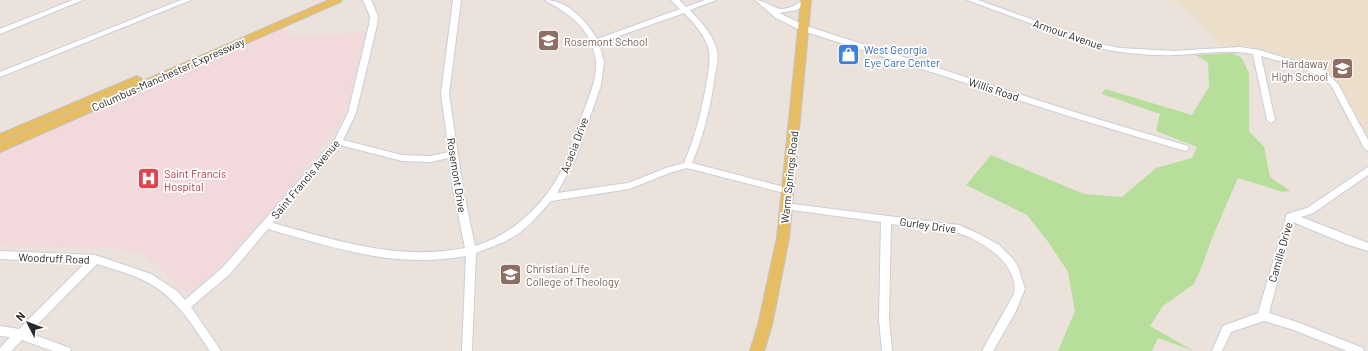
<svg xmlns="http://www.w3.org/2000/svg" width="1368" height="351" font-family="Barlow,sans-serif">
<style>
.education{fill:#ebdecb}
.medical{fill:#f1d9dc}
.green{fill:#b7de9b}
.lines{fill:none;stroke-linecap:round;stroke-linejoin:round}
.minor-casing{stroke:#caceda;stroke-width:2}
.major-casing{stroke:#c3c3c3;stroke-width:2}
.minor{fill:#fff;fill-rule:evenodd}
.major{fill:#e7bd63;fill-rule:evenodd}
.labels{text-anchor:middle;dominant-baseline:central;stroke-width:3.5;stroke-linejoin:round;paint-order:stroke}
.street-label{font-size:11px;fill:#292929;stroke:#fff}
.education-label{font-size:11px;fill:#785e54;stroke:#fff;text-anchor:start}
.shop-label{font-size:11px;fill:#366cbe;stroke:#fff;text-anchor:start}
.health-label{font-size:11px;fill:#be3a42;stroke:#fff;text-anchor:start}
</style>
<rect width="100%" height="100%" fill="#eae2db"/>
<path class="education" d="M1173,0h195v138l-28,-52 -12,-13 -20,-9 -37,-11 -26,-7h-26l-25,-30z"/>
<path class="medical" d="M282,28l13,9 71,-5 -17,67 -11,28 -62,78 -76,82 -10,6 -7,-3 -22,-21 -21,-17 -32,-4h-47l-61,-2v-93z"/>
<path class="green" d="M1232,53l10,5 7,16v57l15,16 6,30 20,14 -7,1 -45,-14 -26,60 -8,23 -10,23 -31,22 -13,20 44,25 -36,-13 -6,13h-94l17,-40 -7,-39 -19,-29 -22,-28 -61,-30 25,-30 93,39 38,3 34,-29 36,-10 5,-11 -41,-16 4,-17 -58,-20 3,-5 87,26 17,-28 -1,-25 -12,-7z"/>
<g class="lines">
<defs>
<path id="minor" d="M73,0h10l-83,34v-5z
M181,0h10l-191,77v-5z
M363,0h8l7,16 -1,9 -21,88 -13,27 59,15 28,1 19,-4 -8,-58 12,-94h8l-12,94 14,95 12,57c42,-13 75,-47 92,-87 6,-15 10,-31 16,-46 8,-22 19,-44 9,-67 -5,-16 -18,-28 -31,-36 -5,-4 -11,-6 -16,-10 22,0 42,21 52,39l83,-30 -9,-9h8l7,7 19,-7h11l-26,10c10,11 22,23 26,38 3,8 1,18 -1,27 -4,30 -11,60 -23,88l96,25 5,3 -5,3 -101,-26 -15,4 -43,17 -78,12 -21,23 -12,10 -14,8 -28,11 -4,98h-10l4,-95c-71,13 -131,-8 -198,-27l-38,45 -39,33 30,44h-11c-19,-28 -35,-56 -67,-71 -14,-7 -31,-11 -46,-16l-68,69 41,15 1,3h-18l-31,-11 -11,11h-11v-3l10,-11 -10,-1v-10l19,3 66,-66 -85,-4v-8l95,4 56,19 26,17 8,9 37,-32 112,-127 14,-28 21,-88 1,-9zM684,13c9,9 20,21 24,34 3,9 1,19 0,28 -5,30 -12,60 -24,88l-18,5 -38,15 -71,10 19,-35 25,-73 3,-23 -5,-19zM340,145l62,16 28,1 19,-4 4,31 12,59c-67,13 -127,-7 -192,-25z
M755,0c11,0 16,8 27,9 11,0 17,-9 28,-9l-13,10 -18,3 27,13 278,89 104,31 1,2 -4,3 -107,-32 -278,-89 -24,-12z
M967,0h11l122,44 20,4 53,3 67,-4 19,3 56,17 13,7 10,10 30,56v11l-4,-3 -33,-63c-20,-17 -46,-22 -70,-29l14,64 -4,3 -4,-3 -14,-66c-26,-5 -52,0 -78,1 -25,1 -52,-2 -77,-7z
M1368,167v8l-55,38 -12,4 67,26v8l-22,-7 -53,-22 -24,91 28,9 66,26 1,3h-17l-56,-22 -27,-8 -33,11 -9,19h-10l11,-25 35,-13 29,-99 20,-6z
M785,203l174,22 22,10 18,10 14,14 5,8 7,22 -10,24 -22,38h-11l32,-57c6,-29 -32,-54 -56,-61 -6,-2 -14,-2 -21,-3 -16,-2 -31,-4 -46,-6l-2,95 3,32h-10l-3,-32 2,-97 -96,-13 -3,-1 -2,-2 2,-2z"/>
<path id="major" d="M329,0h13l-2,2 -340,150v-9z
M801,0h10l-22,238 -17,87 -8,26h-14l8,-26 19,-87z
M137,76l5,3 -1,2 -141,61v-8z"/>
</defs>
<use href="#minor" class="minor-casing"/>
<use href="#major" class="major-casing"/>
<use href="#minor" class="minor"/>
<use href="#major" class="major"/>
</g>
<defs>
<symbol id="school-square" viewBox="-11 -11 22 22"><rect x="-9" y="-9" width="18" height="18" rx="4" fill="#8d6e63" stroke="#fff"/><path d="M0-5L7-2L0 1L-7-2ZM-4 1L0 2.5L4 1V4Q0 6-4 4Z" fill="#fff"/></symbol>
<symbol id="shop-square" viewBox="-11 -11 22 22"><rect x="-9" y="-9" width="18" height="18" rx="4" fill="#3f7fe0" stroke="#fff"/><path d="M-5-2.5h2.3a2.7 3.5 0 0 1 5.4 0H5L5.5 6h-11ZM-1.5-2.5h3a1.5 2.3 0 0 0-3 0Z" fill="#fff"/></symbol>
<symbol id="hospital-square" viewBox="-11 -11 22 22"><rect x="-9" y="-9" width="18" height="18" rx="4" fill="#e0444e" stroke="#fff"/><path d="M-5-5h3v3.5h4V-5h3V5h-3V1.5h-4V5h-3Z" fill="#fff"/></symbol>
</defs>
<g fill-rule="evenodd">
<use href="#school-square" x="536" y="28" width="25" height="25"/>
<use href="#shop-square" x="836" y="42" width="25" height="25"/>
<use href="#school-square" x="1330" y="56" width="25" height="25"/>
<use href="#hospital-square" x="136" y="166" width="25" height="25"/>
<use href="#school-square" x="498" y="262" width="25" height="25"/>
</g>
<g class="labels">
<g class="street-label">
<text transform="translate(1068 34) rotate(19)">Armour Avenue</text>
<text transform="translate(168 74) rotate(-24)">Columbus-Manchester Expressway</text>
<text transform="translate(994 89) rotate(18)">Willis Road</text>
<text transform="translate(574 145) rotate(-69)">Acacia Drive</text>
<text transform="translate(457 175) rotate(81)">Rosemont Drive</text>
<text transform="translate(789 177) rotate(-84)">Warm Springs Road</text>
<text transform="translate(305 179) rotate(-50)">Saint Francis Avenue</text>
<text transform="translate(928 225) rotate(8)">Gurley Drive</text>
<text transform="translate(1280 252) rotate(-74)">Camille Drive</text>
<text transform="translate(54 258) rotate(2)">Woodruff Road</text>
</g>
<g class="education-label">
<text x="564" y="41">Rosemont School</text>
<text x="1328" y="63" text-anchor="end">Hardaway<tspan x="1328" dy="13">High School</tspan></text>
<text x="526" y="268">Christian Life<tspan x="526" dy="13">College of Theology</tspan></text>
</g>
<g class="shop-label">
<text x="864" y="49">West Georgia<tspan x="864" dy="13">Eye Care Center</tspan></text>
</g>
<g class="health-label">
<text x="164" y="173">Saint Francis<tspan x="164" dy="13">Hospital</tspan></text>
</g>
</g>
<g transform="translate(28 323) rotate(312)" stroke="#ffffff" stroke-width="3" paint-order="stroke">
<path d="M0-3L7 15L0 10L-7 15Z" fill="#292929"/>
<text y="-6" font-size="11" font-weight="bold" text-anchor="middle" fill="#292929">N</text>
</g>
</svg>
